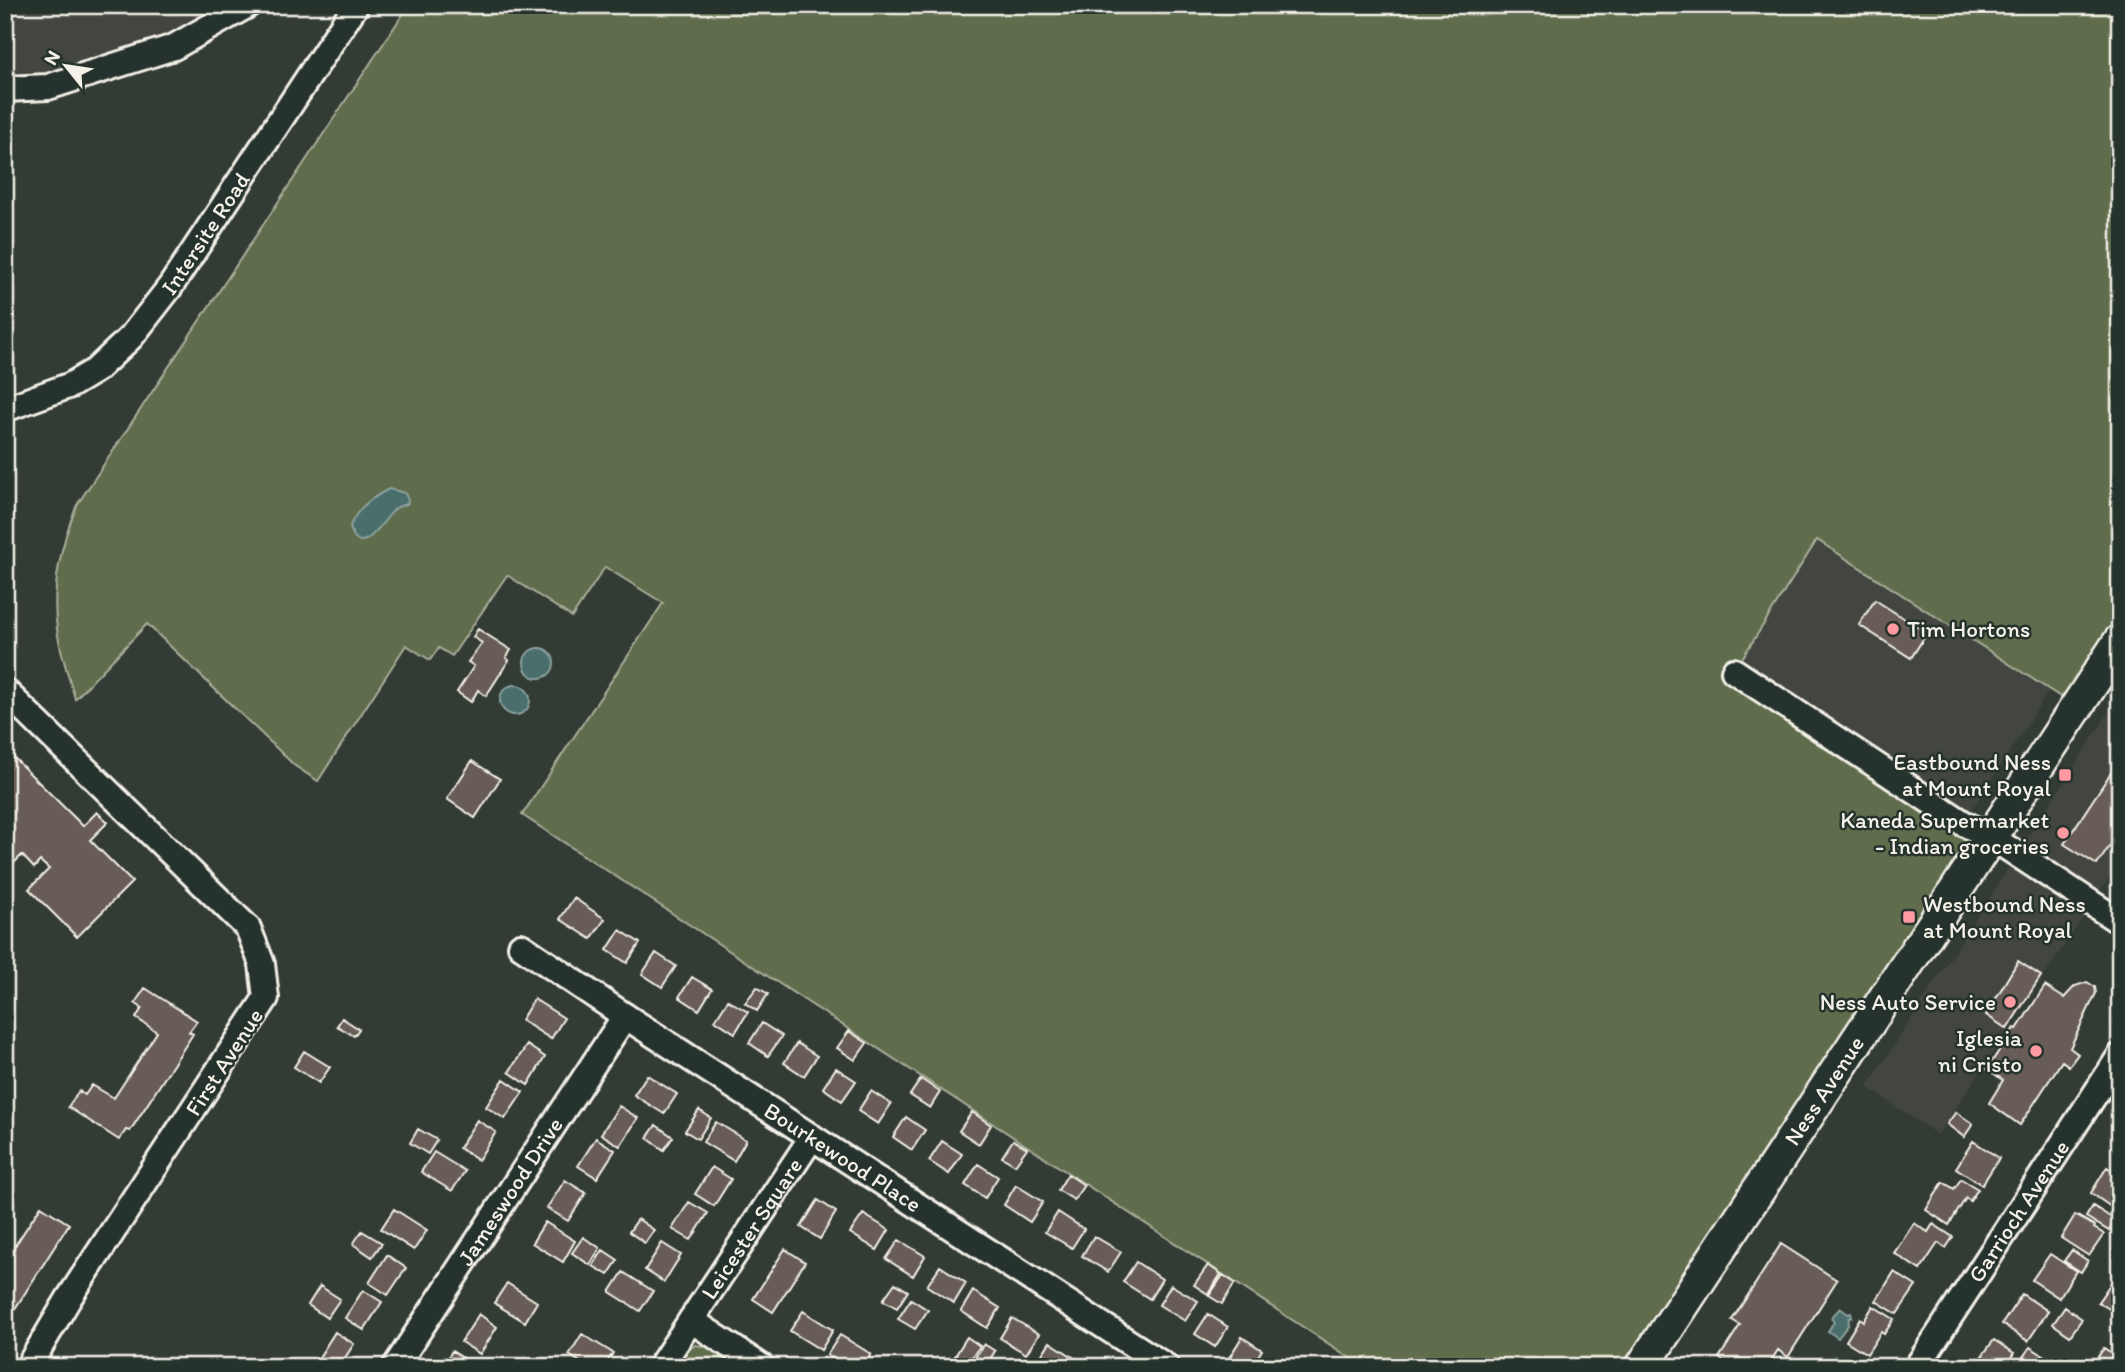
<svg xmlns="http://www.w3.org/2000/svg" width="2125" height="1372" font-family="Itim,sans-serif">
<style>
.built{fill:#43453f}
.green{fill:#606d4e;stroke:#aaaf9b;stroke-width:2}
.water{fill:#496e6c;stroke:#8da29e;stroke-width:2}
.building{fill:#685c56;stroke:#f4f1e8;stroke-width:2}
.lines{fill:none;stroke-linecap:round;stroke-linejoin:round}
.minor-casing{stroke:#f4f1e8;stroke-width:30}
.major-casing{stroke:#f4f1e8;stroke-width:37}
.minor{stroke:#26332d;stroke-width:24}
.major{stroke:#26332d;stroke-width:32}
.poi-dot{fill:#ff9aa2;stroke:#26332d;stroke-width:2.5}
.labels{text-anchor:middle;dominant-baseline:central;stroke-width:5;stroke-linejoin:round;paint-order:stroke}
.street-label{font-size:23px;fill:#f4f1e8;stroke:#26332d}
.poi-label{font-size:23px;fill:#f4f1e8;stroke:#26332d;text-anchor:end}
</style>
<rect width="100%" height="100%" fill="#333b35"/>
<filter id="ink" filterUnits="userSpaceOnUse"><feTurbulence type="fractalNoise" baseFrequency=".0143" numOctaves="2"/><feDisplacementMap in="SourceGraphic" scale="14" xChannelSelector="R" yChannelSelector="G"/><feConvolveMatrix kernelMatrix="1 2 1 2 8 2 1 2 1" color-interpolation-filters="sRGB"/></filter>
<g filter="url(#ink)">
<path class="built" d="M5,5h224l-40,24 -137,43 -47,2z
M1818,540l231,151 -86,132 -229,-152z
M2120,695v167l-182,273 -71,-48z"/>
<path class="green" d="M409,5h1711v636l-44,66 -259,-167 -83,131 257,166 -350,530h-277l-842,-552 141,-212 -58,-36 -33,50 -65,-42 -55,81 -13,-8 -9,12 -24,-15 -88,136 -23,-15 -148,-142 -72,75c-6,-23 -15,-46 -18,-70 -6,-41 4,-86 20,-124z
M695,1345l16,2 29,20h-64l9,-15z"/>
<path class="water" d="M389,489l16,4 3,8 -1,3c-4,1 -8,2 -11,4 -10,6 -35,57 -46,19 5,-17 23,-30 39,-38z
M524 663a15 15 0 1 1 30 0a15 15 0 1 1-30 0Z
M500 700a15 15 0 1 1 30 0a15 15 0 1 1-30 0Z
M1840,1308l8,6 3,-1 1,4 -3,1 -1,7 -10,13 -10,-7 6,-9 -3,-4z"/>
<path class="building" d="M1875,600l52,33 -16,25 -52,-33z
M478,629l33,21 -5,8 3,2 -23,36 -8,-6 -7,12 -14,-10 17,-26 -6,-4 14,-19 -9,-6z
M8,752l75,74 14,-14 11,10 -18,18 42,42 -55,55 -48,-48 20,-20 -9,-8 -6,7 -12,-13 -8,8 -9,-8v-100z
M2120,759v72l-23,34 -33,-21z
M472,761l28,18 -25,39 -28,-19z
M574,898l31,21 -14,20 -31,-20z
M620,930l20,13 -13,20 -20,-13z
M656,953l20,13 -14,21 -20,-13z
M2018,961l23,15 -34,53 -21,-14z
M692,977l20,12 -13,21 -20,-13z
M2087,982l8,5 1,6 -26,55 8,6 -9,12 -7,-5 -42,64 -31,-22 14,-23 -16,-11 27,-41 3,1 28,-43 19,12 11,-12z
M757,987l11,7 -11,17 -12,-8z
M145,988l52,33 -8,11 4,2 -63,97 -4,-1 -7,10 -51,-33 11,-16 6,4 7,-10 22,13 43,-66 -21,-14 6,-10 -7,-5z
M534,999l30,19 -13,21 -30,-19z
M728,1000l20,12 -13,21 -20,-13z
M342,1018l17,11 -5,7 -17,-10z
M762,1023l20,13 -14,20 -19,-13z
M849,1031l18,12 -12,17 -18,-12z
M797,1043l20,13 -13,20 -20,-13z
M527,1045l18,12 -17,28 -19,-13z
M304,1051l26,16 -11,16 -25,-16z
M836,1068l20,13 -14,20 -19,-13z
M647,1075l30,19 -13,20 -30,-19z
M504,1079l19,13 -18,27 -19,-12z
M921,1079l19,13 -10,16 -20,-13z
M871,1091l20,13 -13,20 -20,-13z
M619,1106l19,12 -18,28 -19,-12z
M699,1110l12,8 -13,21 -13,-8z
M972,1112l19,13 -12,19 -20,-13z
M1956,1112l17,12 -9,13 -17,-13z
M906,1117l19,13 -13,20 -19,-13z
M477,1120l19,12 -18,28 -19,-12z
M716,1122l30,18 -12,21 -31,-19z
M656,1125l17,12 -9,13 -17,-12z
M418,1129l19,11 -9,14 -18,-11z
M596,1138l19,12 -18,28 -19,-12z
M1013,1140l14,8 -12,17 -13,-8z
M942,1141l20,13 -13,20 -20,-13z
M1973,1141l26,17 -17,27 -26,-17z
M434,1152l31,19 -13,20 -31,-19z
M978,1164l20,13 -13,21 -20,-13z
M712,1167l19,12 -17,27 -19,-12z
M2107,1167l13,8v26l-6,8 -23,-16z
M1068,1174l16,11 -10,15 -16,-10z
M1961,1179l17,10 -8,12 -4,-3 -17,27 -23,-15 17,-28 11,7z
M565,1180l21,13 -18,28 -21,-13z
M1016,1185l27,17 -13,20 -26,-17z
M818,1200l18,12 -16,27 -19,-12z
M689,1202l19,11 -17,27 -19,-11z
M41,1206l28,18 -63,99 -1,-62z
M2093,1206l22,14 -6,11 -23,-14z
M394,1209l33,21 -13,20 -33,-21z
M1058,1212l26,17 -12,19 -27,-16z
M863,1214l26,16 -12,20 -27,-17z
M2075,1215l20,11 -1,2 10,6 -15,22 -28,-18z
M638,1219l16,11 -9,13 -16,-11z
M545,1222l30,19 -12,21 -31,-19z
M1914,1223l14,9 5,-8 20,13 -7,11 -8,-5 -18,27 -26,-17z
M362,1231l20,12 -10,14 -19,-13z
M1094,1236l27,16 -13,20 -26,-16z
M583,1237l17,11 -10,17 -18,-12z
M899,1240l26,16 -12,20 -27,-17z
M662,1243l19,12 -17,27 -19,-12z
M1781,1244l56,36 -49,77 -10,-7 -11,17h-34l-14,-9 21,-33 -8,-5z
M785,1249l20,13 -32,50 -20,-13z
M603,1250l15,10 -10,15 -15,-9z
M2072,1250l16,11 -7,11 -17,-11z
M2050,1254l26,17 -17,27 -27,-18z
M387,1255l19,13 -18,27 -19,-12z
M1136,1262l26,17 -12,20 -27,-17z
M1208,1265l13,9 -13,20 -14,-9z
M940,1266l26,17 -12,20 -27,-17z
M623,1272l30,19 -13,20 -30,-19z
M1894,1272l22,14 -19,28 -21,-13z
M1223,1275l12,8 -13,21 -13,-8z
M2115,1277l5,3v23l-3,-2 -6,9 -13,-8z
M507,1283l30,19 -12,20 -31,-19z
M895,1283l13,8 -11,17 -14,-8z
M1171,1285l27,16 -13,20 -26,-16z
M320,1286l20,13 -13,19 -19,-13z
M363,1290l19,12 -18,28 -19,-12z
M973,1291l27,17 -13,20 -26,-17z
M2022,1294l26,17 -20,30 -26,-17z
M911,1299l17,11 -13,19 -17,-10z
M1873,1306l21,13 -10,15 -3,-2 -14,22 -21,-13 14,-23 4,3z
M2065,1307l17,12 -12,17 -17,-12z
M803,1311l30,19 -12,20 -31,-19z
M479,1314l18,13 -17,27 -19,-12z
M1208,1314l20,13 -13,20 -20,-13z
M1012,1318l27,16 -13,20 -26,-16z
M335,1332l19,12 -15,23h-10l-11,-8z
M582,1334l31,19 -9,14h-16l-19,-12z
M840,1335l31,19 -9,13h-16l-19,-12z
M967,1337l13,9 -13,18 -12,-8z
M1242,1337l20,13 -11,17h-8l-14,-9z
M1994,1340l20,13 -9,14h-27l6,-10 -2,-1z
M1050,1342l26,17 -5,8h-27l-7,-5z
M984,1344l11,7 -10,16h-5l-8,-5z
M2030,1347l16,10 -6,10 -17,-10z
M2104,1348l12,8 4,-5v16h-29z
M452,1351l19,12 -2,4h-27z
M1835,1357l15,10h-21z"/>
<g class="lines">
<defs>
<g id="minor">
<path d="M5,89l43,-2 126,-40 74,-42"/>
<path id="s1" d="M5,409l66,-24 25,-15 35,-33 39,-50 186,-282"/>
<path d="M1734,671l229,152 28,14 129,85"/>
<path d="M5,691l243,237 14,36 4,34 -197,300 -41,69"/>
<path id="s2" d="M521,946l104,70 542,351"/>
<path d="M691,1320l71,47"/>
<path id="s3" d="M395,1367l230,-351"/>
<path id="s4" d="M660,1367l152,-230"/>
<path id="s5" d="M1917,1367l203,-311"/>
</g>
<g id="major">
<path id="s6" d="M1642,1367l478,-726"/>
</g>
</defs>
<use href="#minor" class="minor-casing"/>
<use href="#major" class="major-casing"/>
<use href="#minor" class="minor"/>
<use href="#major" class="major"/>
</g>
</g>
<g class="poi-dot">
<circle cx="1893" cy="629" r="7"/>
<rect x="2058" y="768" width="14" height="14" rx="3.5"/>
<circle cx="2063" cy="833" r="7"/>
<rect x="1902" y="910" width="14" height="14" rx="3.5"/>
<circle cx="2010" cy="1002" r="7"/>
<circle cx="2036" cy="1051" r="7"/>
</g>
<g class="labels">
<g class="street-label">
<text stroke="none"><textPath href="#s1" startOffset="275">Intersite Road</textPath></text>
<text transform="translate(224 1062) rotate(-57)">First Avenue</text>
<text stroke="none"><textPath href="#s6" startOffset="331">Ness Avenue</textPath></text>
<text stroke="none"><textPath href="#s2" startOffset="385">Bourkewood Place</textPath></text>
<text stroke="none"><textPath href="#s3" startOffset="210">Jameswood Drive</textPath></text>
<text stroke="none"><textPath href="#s5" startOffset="186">Garrioch Avenue</textPath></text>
<text stroke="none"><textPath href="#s4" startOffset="166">Leicester Square</textPath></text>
</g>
<g class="poi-label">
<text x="1907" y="629" text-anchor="start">Tim Hortons</text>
<text x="2051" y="762">Eastbound Ness<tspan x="2051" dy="26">at Mount Royal</tspan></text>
<text x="2049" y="820">Kaneda Supermarket<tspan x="2049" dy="26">- Indian groceries</tspan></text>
<text x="1923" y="904" text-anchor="start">Westbound Ness<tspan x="1923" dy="26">at Mount Royal</tspan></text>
<text x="1996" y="1002">Ness Auto Service</text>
<text x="2022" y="1038">Iglesia<tspan x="2022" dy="26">ni Cristo</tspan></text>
</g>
</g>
<rect width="2125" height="1372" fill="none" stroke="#26332d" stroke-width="28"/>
<rect x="14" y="14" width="2097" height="1344" fill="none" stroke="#f4f1e8" stroke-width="2.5" filter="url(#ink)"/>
<g transform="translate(66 66) rotate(300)" stroke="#26332d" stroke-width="5" paint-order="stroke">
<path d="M0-5L12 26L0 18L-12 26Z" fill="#f4f1e8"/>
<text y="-10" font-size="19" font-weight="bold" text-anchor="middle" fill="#f4f1e8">N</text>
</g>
</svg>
